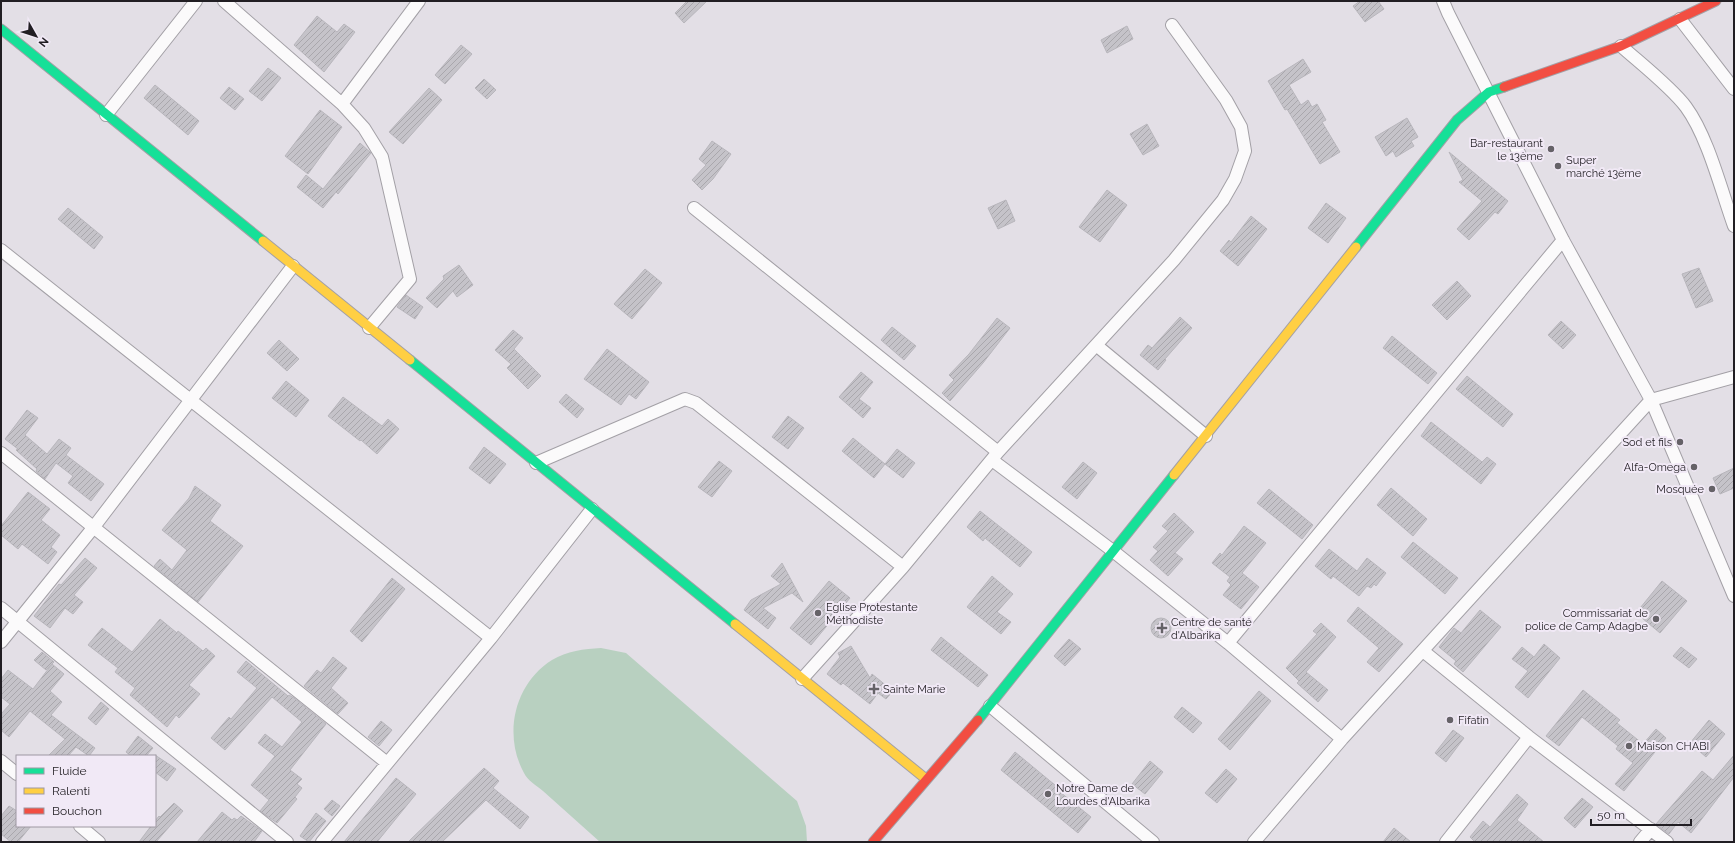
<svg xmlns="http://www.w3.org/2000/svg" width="1735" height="843" font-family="Raleway,sans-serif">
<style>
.pitch{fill:#b8d0c0}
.building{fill:url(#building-hatch);stroke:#b8b6bc}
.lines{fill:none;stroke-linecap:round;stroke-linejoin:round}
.street-casing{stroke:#a3a0a6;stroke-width:14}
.fast-casing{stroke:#a3a0a6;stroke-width:11}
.slow-casing{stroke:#a3a0a6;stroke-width:11}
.jam-casing{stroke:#a3a0a6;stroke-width:11}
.street{stroke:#fbfafb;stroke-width:12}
.fast{stroke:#16e098;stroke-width:9}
.slow{stroke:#ffcf43;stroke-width:9}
.jam{stroke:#f24e42;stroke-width:9}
.poi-dot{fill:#656267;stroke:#f1e9f6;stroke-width:1.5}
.labels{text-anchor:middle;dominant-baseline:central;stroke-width:4;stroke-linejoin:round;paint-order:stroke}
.poi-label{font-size:11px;fill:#211e23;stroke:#f1e9f6;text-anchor:start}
</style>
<defs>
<pattern id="building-hatch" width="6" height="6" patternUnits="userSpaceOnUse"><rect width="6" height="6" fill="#c5c3c9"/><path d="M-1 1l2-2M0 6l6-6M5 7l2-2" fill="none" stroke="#a9a7ac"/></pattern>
</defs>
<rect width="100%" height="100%" fill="#e3dfe6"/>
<path class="pitch" d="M601,648l25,5 171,148 9,25 1,16h-207c-19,-17 -38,-34 -57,-51 -6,-5 -16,-11 -19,-18 -21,-38 -10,-89 28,-113 15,-9 32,-11 49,-12z"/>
<path class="building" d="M687,1h20l-23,22 -9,-10z
M1360,1h18l6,8 -19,13 -12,-16z
M317,16l20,16 7,-8 11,8 -31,40 -30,-27z
M1127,26l6,13 -26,14 -6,-13z
M461,45l11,9 -27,30 -10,-9z
M1303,59l8,13 -22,13 12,20 7,-5 4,7 5,-3 9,16 -4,2 18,30 -20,12 -33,-55 -2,1 -17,-29z
M268,68l13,10 -19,23 -13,-10z
M484,79l12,11 -9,9 -12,-11z
M155,85l44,36 -11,14 -44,-37z
M229,87l15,12 -9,11 -15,-12z
M429,88l13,12 -39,44 -14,-12z
M320,110l22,17 -34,47 -23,-18z
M1407,118l11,19 -7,4 3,5 -18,11 -3,-6 -7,5 -11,-19z
M1147,124l12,22 -16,9 -13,-21z
M712,141l19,13 -18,25 -11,11 -10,-10 14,-15 -7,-6z
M360,143l11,10 -33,41 -2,-2 -13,16 -26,-21 9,-12 17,14z
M1449,152l59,49 -10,13 -3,-2 -26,28 -12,-11 25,-28 -23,-19 4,-2z
M1107,190l20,15 -27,37 -21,-15z
M1006,200l9,21 -17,8 -10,-21z
M1326,203l20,15 -18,25 -20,-15z
M68,208l35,29 -9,12 -36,-30z
M1251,216l16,13 -29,37 -18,-15 9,-11 2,2z
M459,265l14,20 -16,12 -4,-6 -16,17 -11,-10 18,-19 -1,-3z
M1699,268l14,33 -17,7 -14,-34z
M645,269l17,14 -30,36 -18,-15z
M1457,281l14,15 -24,24 -15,-15z
M406,295l17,12 -8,12 -18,-12z
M1180,317l12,11 -27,31 1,1 -8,10 -18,-15 8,-10 4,3z
M997,318l13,10 -27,35 -33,38 -8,-8 12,-13 -5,-5 20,-21z
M1561,321l15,14 -13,14 -15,-14z
M892,327l24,19 -12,14 -23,-20z
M513,330l10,8 -9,11 27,27 -13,13 -21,-21 4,-4 -16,-14z
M1392,336l45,37 -9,11 -45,-36z
M279,340l20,19 -12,12 -20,-18z
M607,349l42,33 -13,17 -7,-5 -8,11 -37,-26z
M861,372l12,10 -14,17 12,9 -8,10 -24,-21z
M1467,376l46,38 -10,13 -47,-38z
M286,381l23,19 -13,17 -24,-19z
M566,394l18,15 -7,9 -18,-16z
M343,397l39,29 6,-7 11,10 -22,25 -16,-14 -1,1 -32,-25z
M27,410l11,8 -13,17 22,19 12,-15 12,9 -5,7 38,29 -13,17 -23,-18 5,-7 -17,-13 -11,16 -9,-8 1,-2 -21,-19 2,-1 -13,-10z
M788,416l16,12 -16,21 -16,-12z
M1431,422l51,40 5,-5 9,7 -15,20 -60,-48z
M853,438l32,26 -11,14 -32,-27z
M484,447l22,17 -16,20 -21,-16z
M897,449l18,14 -12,15 -18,-14z
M719,461l13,10 -20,26 -14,-10z
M1083,462l14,11 -20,26 -15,-12z
M1734,468v20l-14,6 -7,-16z
M195,486l26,19 -11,16 33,25 -45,56 -44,-36 6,-7 12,11 15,-20 -25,-20 27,-32z
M1391,488l36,31 -14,17 -36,-31z
M1269,489l44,36 -11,14 -45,-36z
M28,492l22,17 -9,11 19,15 -9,12 6,5 -9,12 -26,-20 -4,5 -17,-14v-9z
M980,511l52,41 -12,15 -35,-29 -2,3 -16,-14z
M1174,513l20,19 -19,21 8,6 -15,17 -18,-16 8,-9 -5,-4 15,-16 -6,-5z
M1244,526l22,17 -24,30 17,14 -18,22 -18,-14 8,-10 -4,-4 3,-4 -18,-14 8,-10 2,2z
M1413,542l45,36 -13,16 -44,-37z
M1329,549l28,22 10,-13 19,15 -10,13 -2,-2 -3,4 -4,-2 -8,10 -26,-20 -2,3 -16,-13z
M85,558l12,10 -23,27 9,7 -10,12 -8,-6 -15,20 -16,-12 25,-32 2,1z
M782,563l21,39 -11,-9 -29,15 13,10 -8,11 -24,-19 7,-10 30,-16 -10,-8z
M992,576l21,18 -16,18 14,10 -10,12 -34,-27z
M392,578l13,11 -43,53 -12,-11z
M829,581l21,17 -39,47 -21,-17z
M1662,581l25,20 -27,32 -24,-20z
M1358,607l45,37 -24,28 -12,-10 12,-14 -32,-27z
M1480,610l21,17 -38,45 -9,-8 2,-3 -17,-14 15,-19 7,5z
M1151 628a10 10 0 1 1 20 0a10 10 0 1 1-20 0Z
M160,619l17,14 1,-2 25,20 3,-3 9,8 -26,29 11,9 -21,24 -3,-3 -9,12 -37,-32 5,-7 -20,-16 3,-4 -30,-23 14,-17 30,24z
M1321,623l15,14 -30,35 22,18 -10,12 -21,-19 2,-2 -13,-13 31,-34 -4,-3z
M941,637l47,38 -10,12 -47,-37z
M1069,639l12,10 -16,17 -11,-10z
M1544,644l16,14 -32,40 -13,-11 13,-16 -16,-12 10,-12 12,10z
M851,646l19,32 2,-4 21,17 -7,8 -8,-6 -8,11 -27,-21 -2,2 -14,-11 13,-17 -2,-4z
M1681,647l16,12 -8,9 -16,-12z
M42,652l12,10 -8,8 -12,-10z
M333,657l14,11 -16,20 17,15 -10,11 -34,-28 13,-16 4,3z
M246,661l42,35 1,-1 5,3 32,26 -36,46 12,9 -5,5 5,4 -7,9 2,2 -20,24 -17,-12 9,-11 -18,-15 24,-29 -17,-13 7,-9 17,13 20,-25 -30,-25 -47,53 -14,-12 18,-21 2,2 26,-31 -20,-16z
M52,664l12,10 -14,17 12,11 -11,13 44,33 -6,8 -13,-9 -8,9h-20l17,-17 -35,-28 -21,26 -8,-7v-16l9,-10 -9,-7v-18l7,-9 25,19z
M1583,690l37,30 -3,3 26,21 13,-15 10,9 -42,53 -9,-7 18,-21 -17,-14 2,-3 -36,-29 -23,29 -13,-10z
M1259,691l12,10 -41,49 -12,-11z
M101,702l8,7 -13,16 -8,-7z
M1182,707l20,16 -9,10 -19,-16z
M1709,720l16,14 -19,23 -16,-14z
M381,721l11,9 -13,16 -11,-9z
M1453,730l11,8 -18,24 -11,-9z
M138,736l15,12 -7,8h-15l-5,-4z
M1015,752l46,38 -1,2 31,25 -13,16 -77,-63z
M155,755l21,14 -9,12 -12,-9z
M1734,755v22l-43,56 -13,-11 -9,12 -12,-9 -1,-1 46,-53 11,9z
M1150,761l13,11 -18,22 -13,-10z
M484,768l15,13 -6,7 36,29 -9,12 -34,-29 -44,42h-34z
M1226,769l11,10 -20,24 -12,-10z
M396,778l20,16 -39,48h-33z
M1517,794l11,10 -11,16 27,22h-69l-5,-5 13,-16 7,6z
M1582,798l11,9 -18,21 -11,-10z
M332,800l8,6 -8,10 -8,-7z
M174,803l9,8 -27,31h-17l12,-16h4v-5l4,-5 1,1z
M9,806l8,5v15h14l-13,16h-7l-10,-8v-18z
M222,812l10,8 2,-2 3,2 4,-4 21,15 -8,11h-57z
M316,813l10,8 -17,21 -9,-6z
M1394,828l17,14h-28z"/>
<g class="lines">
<defs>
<path id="street" d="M224,1l118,103 22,24 18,29 28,122 -41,49
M1443,1l5,12 115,227 88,160 83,196
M1680,19l54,70
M1621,46c19,17 50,41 65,61 22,30 35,83 48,119
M342,104l77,-103
M106,115l90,-114
M694,208l304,244
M1,250l490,388
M1096,345l110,91
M1,453l386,310
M992,460l121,91 115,92 114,96
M536,463l149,-64 11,4 207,164
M1,608l286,234
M1,642l92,-114 200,-262
M1228,643l335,-403
M1423,651l106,86 138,105
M802,679l101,-112 95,-115 176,-192 49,-60 12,-21 10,-28 -4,-24 -15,-27 -54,-75
M990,706l163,136
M1,761l16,13
M80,826l19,16
M322,842l169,-204 101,-129
M1254,842l88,-103 309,-339 83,-23
M1446,842l83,-105
M1640,842l11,-13"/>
<path id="fast" d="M1,29l262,212
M1356,247l101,-127 32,-28 15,-5
M410,360l325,264
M978,720l196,-245"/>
<path id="slow" d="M263,241l147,119
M1174,475l182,-228
M735,624l191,155"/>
<path id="jam" d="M1504,87l117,-41 95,-45
M873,842l105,-122"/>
</defs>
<use href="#street" class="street-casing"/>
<use href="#fast" class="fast-casing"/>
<use href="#slow" class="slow-casing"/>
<use href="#jam" class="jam-casing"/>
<use href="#street" class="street"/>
<use href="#fast" class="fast"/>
<use href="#slow" class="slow"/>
<use href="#jam" class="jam"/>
</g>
<g class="poi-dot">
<circle cx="1551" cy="149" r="4"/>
<circle cx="1558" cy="166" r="4"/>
<circle cx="1680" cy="442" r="4"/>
<circle cx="1694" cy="467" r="4"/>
<circle cx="1712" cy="489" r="4"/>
<circle cx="818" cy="613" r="4"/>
<circle cx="1656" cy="619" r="4"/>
<path d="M1160 622h4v4h4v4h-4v4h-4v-4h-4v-4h4z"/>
<path d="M872 683h4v4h4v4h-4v4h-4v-4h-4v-4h4z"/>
<circle cx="1450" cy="720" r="4"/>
<circle cx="1629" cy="746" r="4"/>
<circle cx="1048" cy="794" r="4"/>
</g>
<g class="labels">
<g class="poi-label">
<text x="1543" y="143" text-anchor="end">Bar-restaurant<tspan x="1543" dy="13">le 13ème</tspan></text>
<text x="1566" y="160">Super<tspan x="1566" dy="13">marché 13ème</tspan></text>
<text x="1672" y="442" text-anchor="end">Sod et fils</text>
<text x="1686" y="467" text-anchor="end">Alfa-Omega</text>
<text x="1704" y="489" text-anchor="end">Mosquée</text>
<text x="826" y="607">Eglise Protestante<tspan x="826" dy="13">Méthodiste</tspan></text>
<text x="1648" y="613" text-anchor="end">Commissariat de<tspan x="1648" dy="13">police de Camp Adagbe</tspan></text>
<text x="1171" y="622">Centre de santé<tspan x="1171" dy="13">d'Albarika</tspan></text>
<text x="883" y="689">Sainte Marie</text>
<text x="1458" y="720">Fifatin</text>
<text x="1637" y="746">Maison CHABI</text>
<text x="1056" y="788">Notre Dame de<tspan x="1056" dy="13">Lourdes d'Albarika</tspan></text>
</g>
</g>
<rect width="1735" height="843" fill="none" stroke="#211e23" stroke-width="4"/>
<rect x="16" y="755" width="140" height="72" fill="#f1e9f6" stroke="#9e98a2"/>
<rect x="24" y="768" width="20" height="6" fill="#16e098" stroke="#9e98a2"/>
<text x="52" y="775" font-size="12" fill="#211e23">Fluide</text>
<rect x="24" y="788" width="20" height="6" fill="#ffcf43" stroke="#9e98a2"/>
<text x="52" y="795" font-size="12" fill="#211e23">Ralenti</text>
<rect x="24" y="808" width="20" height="6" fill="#f24e42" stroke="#9e98a2"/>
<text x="52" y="815" font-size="12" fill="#211e23">Bouchon</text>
<g transform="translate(36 36) rotate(129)" stroke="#f1e9f6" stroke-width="3" paint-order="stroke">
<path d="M0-3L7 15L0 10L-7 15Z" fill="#211e23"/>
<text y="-6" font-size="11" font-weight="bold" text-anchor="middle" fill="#211e23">N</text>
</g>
<path d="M1591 819v6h100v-6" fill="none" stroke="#211e23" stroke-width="2"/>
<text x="1597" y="819" font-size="12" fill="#211e23" stroke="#f1e9f6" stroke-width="3" paint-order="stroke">50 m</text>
</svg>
